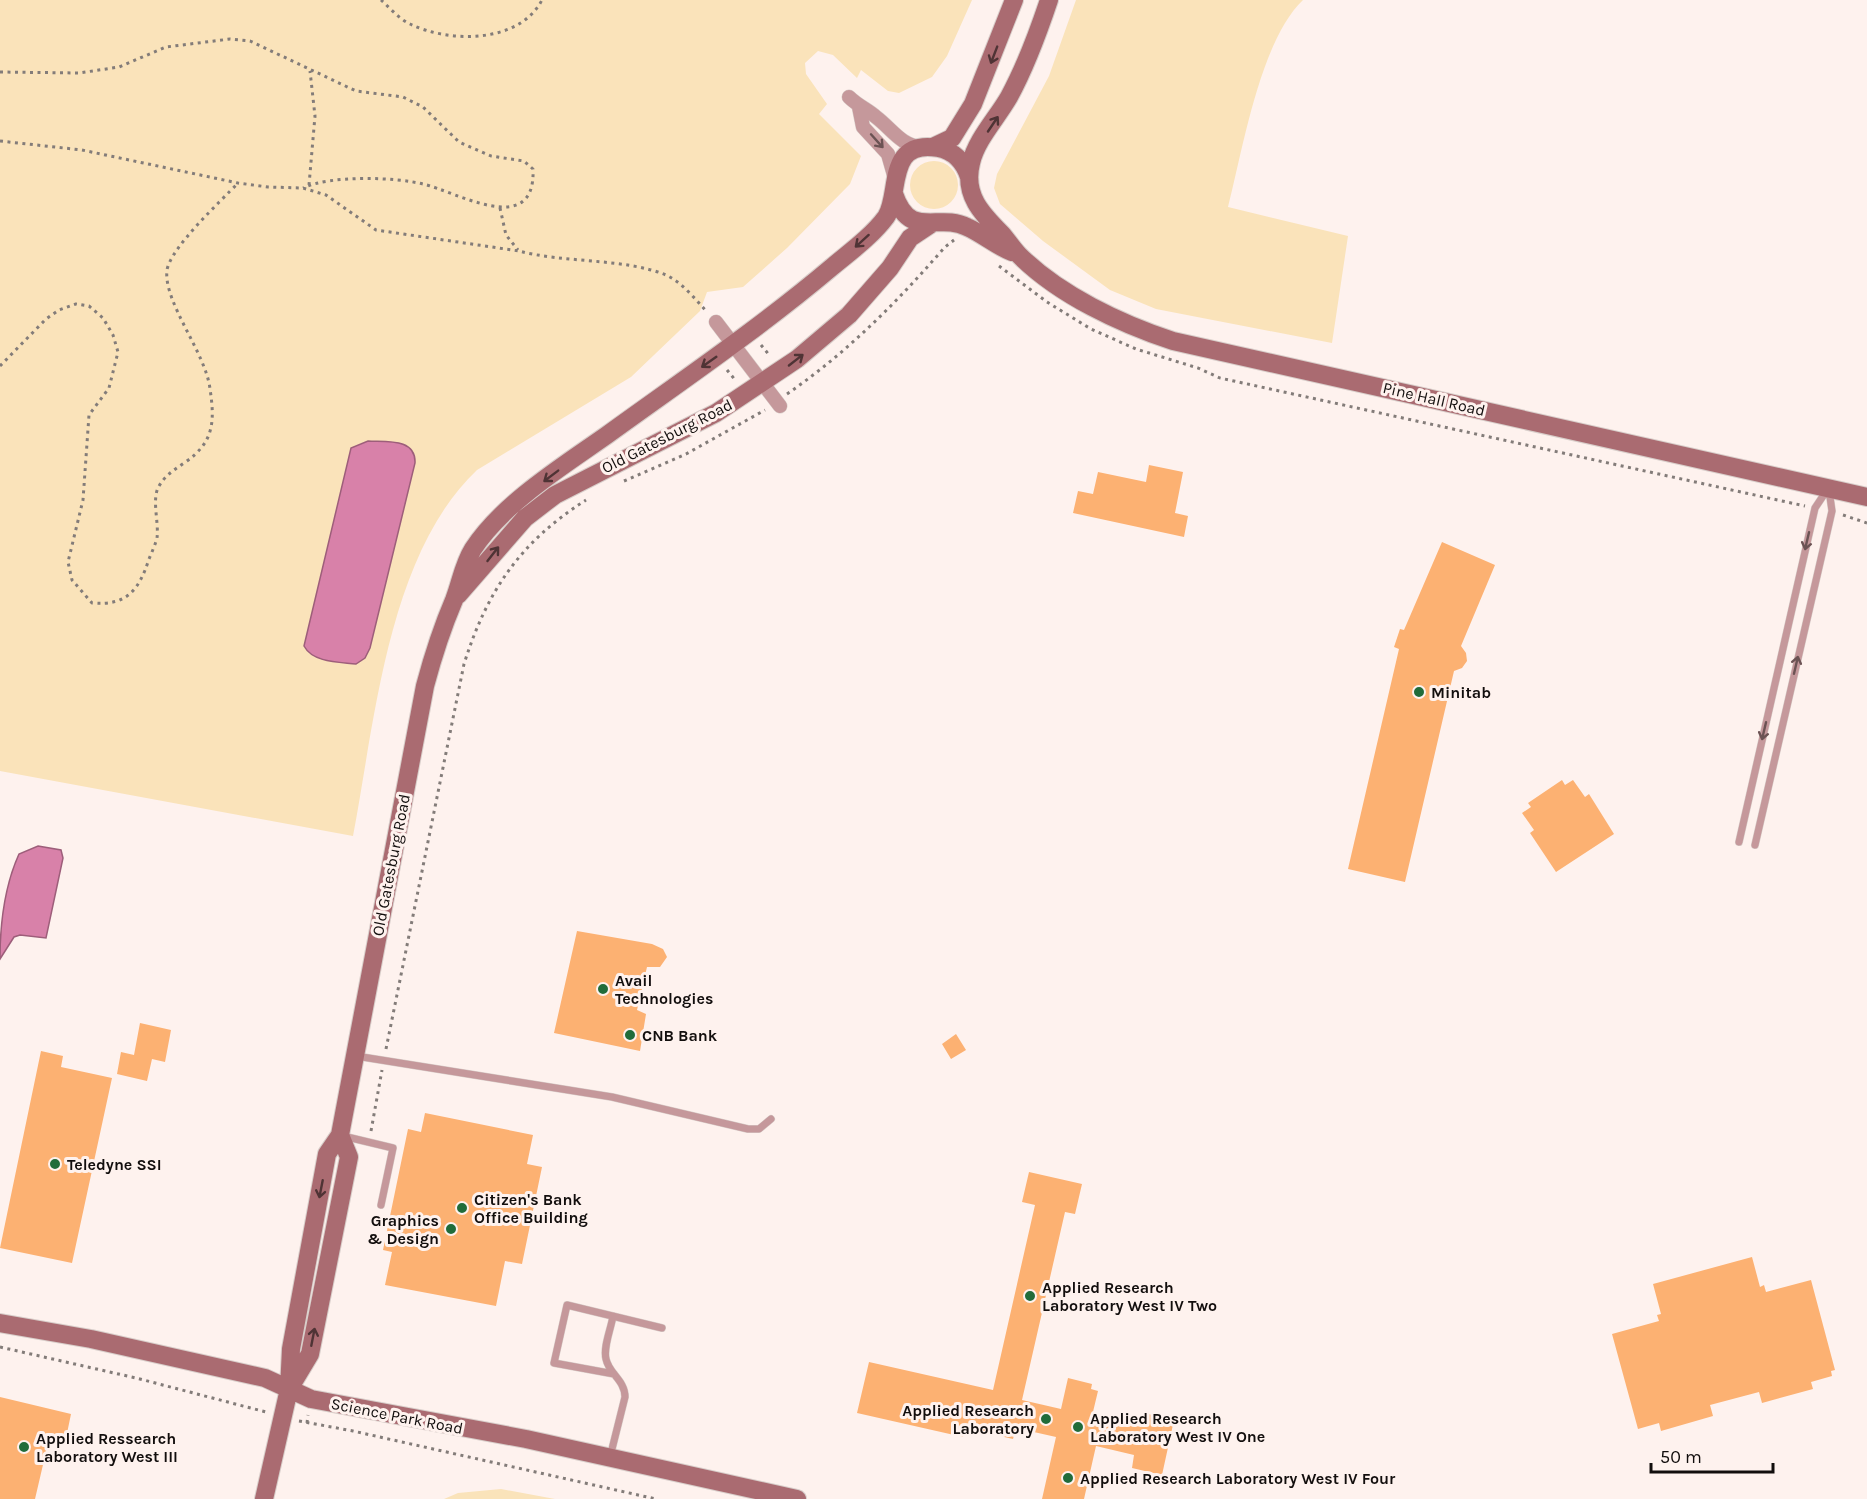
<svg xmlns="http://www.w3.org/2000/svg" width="1867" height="1499" font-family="Karla,sans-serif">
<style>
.green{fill:#fae3ba}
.water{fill:#d881a9;stroke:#9d5e7a;stroke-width:1.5}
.building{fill:#fcb172}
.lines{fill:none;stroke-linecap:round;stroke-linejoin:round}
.lane-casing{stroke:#d8ceca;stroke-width:8}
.street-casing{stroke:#d8ceca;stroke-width:15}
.secondary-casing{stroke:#d8ceca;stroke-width:20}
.path{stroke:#837c79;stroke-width:3;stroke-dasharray:3 4.5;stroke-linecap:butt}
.lane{stroke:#c5989b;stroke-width:7}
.street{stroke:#c5989b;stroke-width:14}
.secondary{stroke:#aa6b71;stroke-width:18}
.oneway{stroke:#4f3335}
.oneway2{stroke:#6c5354}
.poi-dot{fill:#216c3a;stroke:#fef2ee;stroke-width:2}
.labels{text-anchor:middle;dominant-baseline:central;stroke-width:6;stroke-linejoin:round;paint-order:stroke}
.street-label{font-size:16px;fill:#120e0d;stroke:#fef2ee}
.poi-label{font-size:16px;font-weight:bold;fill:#120e0d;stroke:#fef2ee;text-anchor:start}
</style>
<rect width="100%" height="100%" fill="#fef2ee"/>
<path class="green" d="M0,0h972l-25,56 -15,21 -33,16 -11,-2 -27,-21 -4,8 -24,-23 -15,-4 -13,12 1,11 21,30 -8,10 42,42 -11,28 -63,64 -44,39 -36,5 -7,19 -69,66 -154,93c-89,84 -102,251 -124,366l-353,-65z
M1076,0h227c-43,41 -60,149 -75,207l120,29 -16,107 -176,-34 -46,-19 -67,-49 -43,-37 -6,-16 3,-14 52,-98z
M910 185a24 24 0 1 1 48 0a24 24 0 1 1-48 0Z
M501,1489l54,10h-111l14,-6z"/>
<path class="water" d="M368,441c19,1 48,-3 47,22l-45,185 -5,10 -9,6c-16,-2 -43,-1 -52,-18l47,-198z
M38,846l23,4 2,8 -17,80 -26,-3 -6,2 -14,22c0,-35 5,-74 19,-105z"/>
<path class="building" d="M1149,465l34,7 -8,41 13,3 -4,21 -111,-24 5,-22 15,3 5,-22 48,10z
M1442,542l53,23 -34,81 5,7 1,8 -5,7 -8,3 -49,211 -57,-13 51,-220 -5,-2 6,-18 4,1z
M1562,780l3,5 8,-5 12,17 4,-3 25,40 -58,38 -26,-39 4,-3 -12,-17 9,-6 -3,-4z
M577,931l75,13 11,5 4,8 -7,10h-13l-10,43 9,4 -6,37 -86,-18z
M140,1023l31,7 -6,32 -13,-3 -5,22 -30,-7 4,-22 13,3z
M956,1034l10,16 -15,9 -9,-15z
M41,1051l22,5 -2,11 51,11 -40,185 -72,-15z
M425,1113l108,22 -6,29 15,3 -20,97 -17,-3 -9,45 -111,-21 7,-33 -9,-2 25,-121 13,3z
M1029,1172l53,12 -7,30 -10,-2 -43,188 39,9 7,-31 24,6 -1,5 7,2 -6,25 49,11 3,-14 30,7 -12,55 -30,-7 2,-13 -38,-9 -12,53h-42l14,-62 -40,-9 -3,11 -48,-11 -2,9 -106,-24 12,-51 124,28 42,-185 -13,-3z
M1752,1257l8,30 4,-2 2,7 45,-12 24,90 -4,1 1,5 -21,6 2,7 -51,14 -3,-11 -49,13 3,11 -52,15 -2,-8 -21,6 -26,-95 47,-13 -2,-6 4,-1 -8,-30z
M0,1397l71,17 -6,29 -16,-4 -14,60h-35z"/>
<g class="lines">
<defs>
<path id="lane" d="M1739,842l76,-334 12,-18
M1755,845l77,-334 -3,-21
M356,1056l256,41 136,32h11l12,-10
M343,1136l50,12 -12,57
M614,1374l-60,-11 13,-58 95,23
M610,1457l15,-60c0,-17 -16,-23 -19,-38 -3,-12 5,-30 7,-43"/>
<path id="street" d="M849,97c9,9 18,12 27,20 17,13 24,28 47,31
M859,107l4,20 25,27 6,21
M716,322l64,84"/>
<path id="secondary" d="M1049,0c-11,33 -23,66 -40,97 -12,21 -33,43 -38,66 -8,32 11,51 31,71 6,7 11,15 17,21 40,40 102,69 154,86l694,156
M933,147l19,-9 21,-34 41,-104
M894,194c16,47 44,18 73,33 16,7 29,19 45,25
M458,595l67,-77 30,-23 161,-82 81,-54 52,-44 41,-47 20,-30 21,-14
M0,1323l91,16 174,39 46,21 215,40 271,60
M289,1389l2,-40 36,-195 13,-19 85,-449c8,-30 17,-58 29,-86 7,-18 9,-35 19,-51 30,-46 90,-83 134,-114 76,-55 154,-108 225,-168 18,-15 40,-31 54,-50 15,-22 -1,-78 52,-69 16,3 26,14 31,29
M264,1499l25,-110 21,-35 39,-197 -9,-22"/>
</defs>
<use href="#lane" class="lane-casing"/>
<use href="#street" class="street-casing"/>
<use href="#secondary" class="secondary-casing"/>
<path class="path" d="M381,0c9,8 18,19 29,24 39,19 109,20 132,-24
M0,72l79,1 40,-6 47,-20 64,-8 20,2 106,50 47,6 20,10 36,35 32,14 33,5 9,8c3,71 -78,22 -110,15 -28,-7 -93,-9 -120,4
M0,141l82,9 156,33 30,4 35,1 23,7 50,35 143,21c44,12 106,7 147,24 17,8 29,24 41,37
M309,185l6,-69 -5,-45
M500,208l6,27 12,15
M999,266l48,36 44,27 45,20 62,19 22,10 585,128
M761,345l9,11
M0,366l46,-47 13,-9 17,-6 13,2 14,12 10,17 5,17 -9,36 -20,27 -6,85 -15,62 4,18 20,23c35,3 47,-13 57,-44 3,-7 6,-14 8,-21 2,-15 -5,-37 1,-50 6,-12 16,-18 26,-25 30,-20 31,-41 26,-74 -4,-36 -47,-87 -43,-119 4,-23 54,-69 71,-87
M727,370l9,11
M787,394c61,-42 110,-92 158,-147l9,-7
M624,481l62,-27 79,-44
M1843,515l24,8
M386,1049l78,-385c23,-73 56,-122 122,-164
M371,1131l11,-61
M0,1347l136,31 130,34
M299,1421l54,10 303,68
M307,1423l1,-8"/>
<use href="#lane" class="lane"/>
<use href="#street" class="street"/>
<use href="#secondary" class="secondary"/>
</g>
<defs><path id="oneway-shaft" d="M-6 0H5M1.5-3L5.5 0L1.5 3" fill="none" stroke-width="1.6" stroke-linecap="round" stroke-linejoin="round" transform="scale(1.5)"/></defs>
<g class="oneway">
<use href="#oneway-shaft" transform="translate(994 55) rotate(111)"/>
<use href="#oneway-shaft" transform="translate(993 124) rotate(-56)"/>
<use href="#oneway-shaft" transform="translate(862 241) rotate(138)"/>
<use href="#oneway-shaft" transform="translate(796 360) rotate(-38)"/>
<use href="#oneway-shaft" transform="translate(709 362) rotate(145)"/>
<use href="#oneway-shaft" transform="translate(551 476) rotate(143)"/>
<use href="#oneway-shaft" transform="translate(493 554) rotate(-52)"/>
<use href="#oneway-shaft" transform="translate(321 1189) rotate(101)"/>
<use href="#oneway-shaft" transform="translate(313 1337) rotate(-79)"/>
</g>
<g class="oneway2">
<use href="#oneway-shaft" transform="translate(877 141) rotate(48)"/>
<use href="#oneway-shaft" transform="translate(1807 541) rotate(103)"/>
<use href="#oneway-shaft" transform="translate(1796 665) rotate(-77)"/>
<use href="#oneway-shaft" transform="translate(1764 731) rotate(103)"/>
</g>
<g class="poi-dot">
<circle cx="1419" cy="692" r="6"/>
<circle cx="603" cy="989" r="6"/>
<circle cx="630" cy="1035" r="6"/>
<circle cx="55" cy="1164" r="6"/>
<circle cx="462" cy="1208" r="6"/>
<circle cx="451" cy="1229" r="6"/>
<circle cx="1030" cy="1296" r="6"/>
<circle cx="1046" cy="1419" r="6"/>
<circle cx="1078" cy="1427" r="6"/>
<circle cx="24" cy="1447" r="6"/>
<circle cx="1068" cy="1478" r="6"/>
</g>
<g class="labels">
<g class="street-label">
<text transform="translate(1434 399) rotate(13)">Pine Hall Road</text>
<text transform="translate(667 436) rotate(-27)">Old Gatesburg Road</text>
<text transform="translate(391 865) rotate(-79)">Old Gatesburg Road</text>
<text transform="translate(397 1416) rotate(11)">Science Park Road</text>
</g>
<g class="poi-label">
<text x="1431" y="692">Minitab</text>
<text x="615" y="980">Avail<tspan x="615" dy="18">Technologies</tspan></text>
<text x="642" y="1035">CNB Bank</text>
<text x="67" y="1164">Teledyne SSI</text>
<text x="474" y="1199">Citizen's Bank<tspan x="474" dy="18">Office Building</tspan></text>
<text x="439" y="1220" text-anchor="end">Graphics<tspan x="439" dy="18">&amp; Design</tspan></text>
<text x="1042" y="1287">Applied Research<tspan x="1042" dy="18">Laboratory West IV Two</tspan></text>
<text x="1034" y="1410" text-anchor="end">Applied Research<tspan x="1034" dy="18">Laboratory</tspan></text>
<text x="1090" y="1418">Applied Research<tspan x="1090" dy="18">Laboratory West IV One</tspan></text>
<text x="36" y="1438">Applied Ressearch<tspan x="36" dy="18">Laboratory West III</tspan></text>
<text x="1080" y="1478">Applied Research Laboratory West IV Four</text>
</g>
</g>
<path d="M1651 1463v9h122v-9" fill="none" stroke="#120e0d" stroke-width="3"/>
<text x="1660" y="1463" font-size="18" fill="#120e0d" stroke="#fef2ee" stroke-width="4.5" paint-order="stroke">50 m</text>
</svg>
